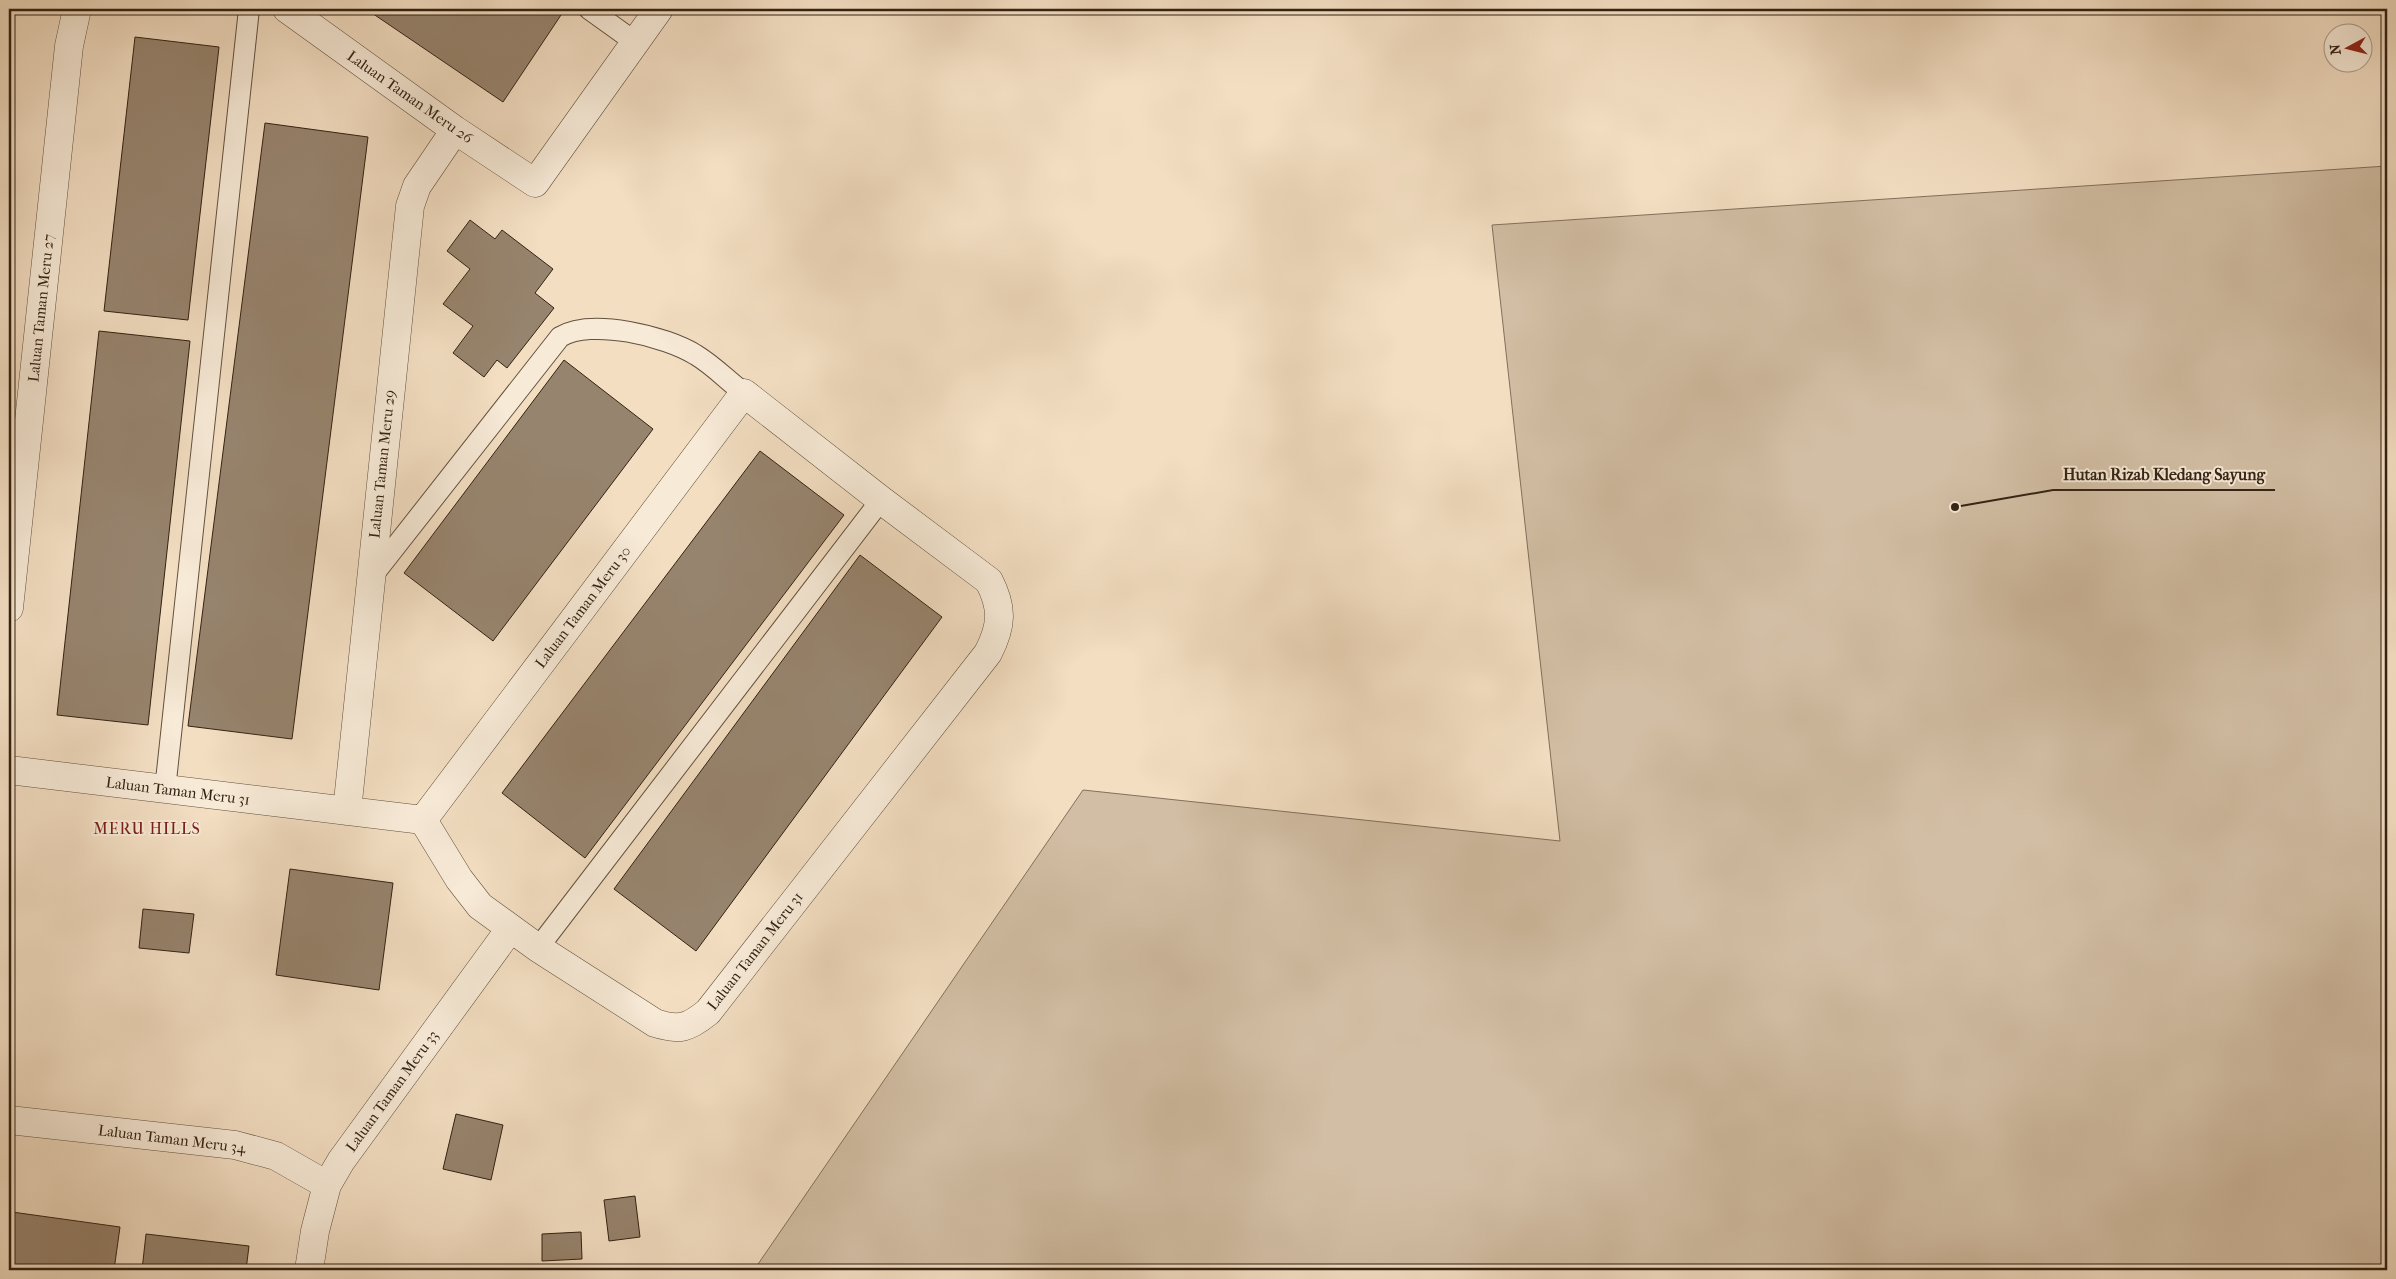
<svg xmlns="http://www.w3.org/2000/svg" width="2396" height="1279" font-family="'IM FELL French Canon',serif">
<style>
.green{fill:#d2bea4;stroke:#82705c}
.building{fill:#97846e;stroke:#332213}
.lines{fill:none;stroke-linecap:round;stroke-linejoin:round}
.lane-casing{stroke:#63513f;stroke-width:22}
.street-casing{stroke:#63513f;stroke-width:29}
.lane{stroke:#f7ead7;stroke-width:20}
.street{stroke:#f7ead7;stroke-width:28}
.labels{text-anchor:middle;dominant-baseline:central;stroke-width:4;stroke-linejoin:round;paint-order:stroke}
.street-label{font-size:15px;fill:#332213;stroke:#f7ead7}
.neighbourhood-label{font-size:16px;letter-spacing:1px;fill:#7a1f14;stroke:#f7ead7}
.leader{fill:none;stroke:#332213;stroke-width:2}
.callout-dot{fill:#332213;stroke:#f7ead7;stroke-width:2}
.callout-label{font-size:16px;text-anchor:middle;font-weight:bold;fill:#332213;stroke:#f7ead7;stroke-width:4;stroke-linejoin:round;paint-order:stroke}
</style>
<rect width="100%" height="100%" fill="#f3dec2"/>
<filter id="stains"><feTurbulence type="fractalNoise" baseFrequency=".004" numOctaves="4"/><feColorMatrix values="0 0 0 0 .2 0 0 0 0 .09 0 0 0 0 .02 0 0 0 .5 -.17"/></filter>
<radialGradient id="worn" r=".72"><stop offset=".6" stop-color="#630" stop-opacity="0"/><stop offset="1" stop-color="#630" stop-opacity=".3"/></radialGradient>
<path class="green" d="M2387,166v1104h-1633l329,-480 477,51 -68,-616z"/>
<path class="building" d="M366,9h199l-62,93z
M135,37l84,10 -31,273 -84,-9z
M265,123l103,14 -76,602 -104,-13z
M470,220l25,19 7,-9 51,39 -18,24 19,15 -47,60 -10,-8 -13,17 -31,-24 20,-27 -30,-22 27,-35 -23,-18z
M99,331l91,10 -42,384 -91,-10z
M564,360l89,69 -160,212 -89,-68z
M760,451l84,64 -259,343 -83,-65z
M860,555l82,62 -246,334 -82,-62z
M290,869l103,14 -14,107 -103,-15z
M143,909l51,5 -5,39 -50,-5z
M456,1114l47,11 -12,55 -48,-11z
M635,1196l5,41 -31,4 -5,-41z
M12,1212l108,15 -6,43h-105v-37z
M581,1232l1,27 -40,2v-27z
M146,1234l103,12 -3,24h-104z"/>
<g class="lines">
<defs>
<path id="lane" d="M589,9l46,33
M370,579l190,-242c31,-19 106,-1 136,18 17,10 32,26 48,38
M165,790l84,-781
M538,948l343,-448"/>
<path id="street" d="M287,9l168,121 80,53 124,-174
M744,393l137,107 108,81c14,27 13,45 -1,72l-280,359c-20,16 -28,19 -53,11l-117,-75 -58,-42 -21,-27 -36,-59z
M9,608l60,-562 8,-37
M9,770l414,50
M347,811l63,-605 7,-20 38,-56
M9,1120l226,25 41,11 51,29
M309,1270l6,-39 12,-46 14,-24 169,-232"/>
</defs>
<use href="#lane" class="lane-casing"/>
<use href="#street" class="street-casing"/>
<use href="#lane" class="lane"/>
<use href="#street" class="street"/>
</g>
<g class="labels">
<g class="street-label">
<text transform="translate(410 97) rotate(35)">Laluan Taman Meru 26</text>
<text transform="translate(41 308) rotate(-84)">Laluan Taman Meru 27</text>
<text transform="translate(382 464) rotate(-84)">Laluan Taman Meru 29</text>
<text transform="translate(583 607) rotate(-53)">Laluan Taman Meru 30</text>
<text transform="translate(178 791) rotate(7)">Laluan Taman Meru 31</text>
<text transform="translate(755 951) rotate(-52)">Laluan Taman Meru 31</text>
<text transform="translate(392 1091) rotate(-54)">Laluan Taman Meru 33</text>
<text transform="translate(172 1139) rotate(7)">Laluan Taman Meru 34</text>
</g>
<g class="neighbourhood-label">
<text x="147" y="828">MERU HILLS</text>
</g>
</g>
<path class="leader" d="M1955 507L2053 490H2275"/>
<circle class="callout-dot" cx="1955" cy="507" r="5"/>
<g class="callout-label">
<text x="2164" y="480">Hutan Rizab Kledang Sayung</text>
</g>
<rect width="2396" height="1279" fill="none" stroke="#f3dec2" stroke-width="30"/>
<rect x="10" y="10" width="2376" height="1259" fill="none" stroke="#332213" stroke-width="2.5"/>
<rect x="15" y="15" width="2366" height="1249" fill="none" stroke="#332213"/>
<g transform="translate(2348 48) rotate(263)"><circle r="24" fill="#f7ead7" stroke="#a99a89"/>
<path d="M0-4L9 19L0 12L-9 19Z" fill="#8f2418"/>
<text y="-8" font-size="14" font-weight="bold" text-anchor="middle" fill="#332213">N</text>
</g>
<rect width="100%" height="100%" filter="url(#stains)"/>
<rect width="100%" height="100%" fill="url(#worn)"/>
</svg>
